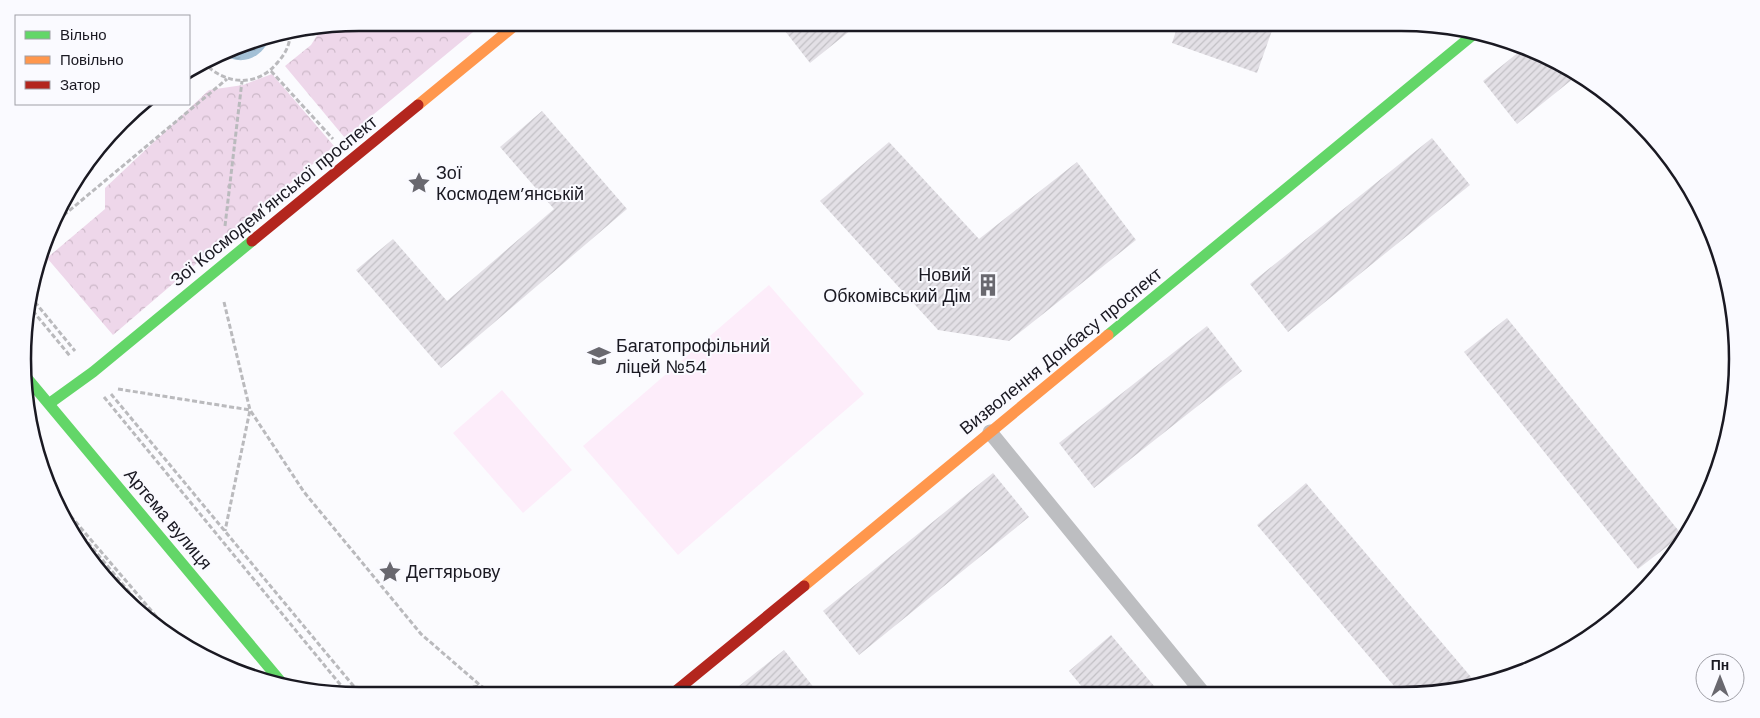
<svg xmlns="http://www.w3.org/2000/svg" width="1760" height="718" font-family="'DM Sans',sans-serif">
<style>
.green{fill:#fdedfa}
.forest{fill:url(#forest-crowns)}
.water{fill:url(#water-ripples)}
.building{fill:url(#building-hatch)}
.lines{fill:none;stroke-linecap:round;stroke-linejoin:round}
.path{stroke:#bababd;stroke-width:3;stroke-dasharray:5 2.5;stroke-linecap:butt}
.lane{stroke:#bdbec1;stroke-width:15}
.fast{stroke:#63d668;stroke-width:11}
.slow{stroke:#ff974d;stroke-width:11}
.jam{stroke:#b3261e;stroke-width:11}
.labels{text-anchor:middle;dominant-baseline:central;stroke-width:4;stroke-linejoin:round;paint-order:stroke}
.poi-label{font-size:18px;fill:#1a1922;stroke:#fafaff;text-anchor:start}
.street-label{font-size:18px;fill:#1a1922;stroke:#fafaff}
.rim{fill:none;stroke:#1a1922;stroke-width:2.5}
</style>
<defs>
<pattern id="forest-crowns" width="20" height="18" patternUnits="userSpaceOnUse" patternTransform="scale(1.25)"><rect width="20" height="18" fill="#eed7ea"/><path d="M2 6a3 3 0 1 1 6 0M12 15a3 3 0 1 1 6 0" fill="none" stroke="#ccb8c8"/></pattern>
<pattern id="water-ripples" width="26" height="14" patternUnits="userSpaceOnUse" patternTransform="scale(1.25)"><rect width="26" height="14" fill="#a3c0d6"/><path d="M2 4q2-2 4 0t4 0M15 11q2-2 4 0t4 0" fill="none" stroke="#8ca4b7"/></pattern>
<pattern id="building-hatch" width="6" height="6" patternUnits="userSpaceOnUse" patternTransform="scale(1.25)"><rect width="6" height="6" fill="#e3e0e6"/><path d="M-1 1l2-2M0 6l6-6M5 7l2-2" fill="none" stroke="#c2c0c5"/></pattern>
</defs>
<rect width="100%" height="100%" fill="#fbfbfe"/>
<path class="green" d="M769,285l95,109 -186,161 -95,-109z
M502,390l70,80 -49,43 -70,-80z"/>
<path class="forest" d="M359,22h125v1l-139,115 -60,-72 26,-21 10,-16z
M272,74l62,72 -221,189 -66,-77 58,-49v-21l104,-98 34,-5z"/>
<path class="water" d="M270,37c-7,21 -30,31 -48,16l29,-13z"/>
<path class="building" d="M778,22h83l-51,41z
M1179,22h96l-18,51 -85,-30z
M1525,47l44,20 10,7 -62,50 -34,-43z
M542,111l85,98 -186,159 -85,-98 37,-31 54,62 107,-92 -54,-62z
M1432,138l38,47 -182,147 -38,-48z
M889,142l90,97 98,-77 59,78 -127,101 -71,-11 -118,-129z
M89,164l5,5 -17,15 -2,-2z
M1507,318l175,217 -44,34 -174,-217z
M1207,326l35,45 -148,117 -35,-45z
M993,473l36,44 -170,138 -36,-44z
M1306,483l171,201 -32,9h-45l-143,-168z
M1111,635l49,58 -72,1 -19,-23z
M784,650l35,44 -91,1z"/>
<g class="lines">
<path class="path" d="M290,37l108,-15
M203,62c22,23 54,26 75,0 7,-8 12,-17 12,-28
M271,71l62,68
M52,225l175,-146
M225,226l17,-145
M30,296l45,55
M224,302l26,108 54,82 117,142 60,52 14,9
M28,305l42,51
M118,389l132,21 -25,121
M111,394l250,301
M104,397l244,297
M51,493l122,143
M59,508l101,121
M421,695l59,-9"/>
<path class="lane" d="M990,432l213,261"/>
<path class="fast" d="M1108,335l366,-301
M27,378l255,305
M50,403l43,-31 159,-131"/>
<path class="slow" d="M418,105l101,-83
M804,586l304,-251"/>
<path class="jam" d="M252,241l166,-136
M671,695l133,-109"/>
</g>
<defs>
<symbol id="sight-bare" viewBox="-9 -9 18 18"><path d="M0-6L1.8-2.2L6-1.7L2.9 1.2L3.7 5.4L0 3.3L-3.7 5.4L-2.9 1.2L-6-1.7L-1.8-2.2Z" fill="#69686f" stroke="#fafaff" stroke-width="2.5" paint-order="stroke"/></symbol>
<symbol id="building-bare" viewBox="-9 -9 18 18"><path d="M-4-6H4V6H1V3H-1V6H-4ZM-2.5-4.3h1.7v1.8h-1.7ZM.8-4.3h1.7v1.8H.8ZM-2.5-1h1.7V.8h-1.7ZM.8-1h1.7V.8H.8Z" fill="#69686f" stroke="#fafaff" stroke-width="2.5" paint-order="stroke"/></symbol>
<symbol id="school-bare" viewBox="-9 -9 18 18"><path d="M0-5L7-2L0 1L-7-2ZM-4 1L0 2.5L4 1V4Q0 6-4 4Z" fill="#69686f" stroke="#fafaff" stroke-width="2.5" paint-order="stroke"/></symbol>
</defs>
<g fill-rule="evenodd">
<use href="#sight-bare" x="403" y="167" width="32" height="32"/>
<use href="#building-bare" x="972" y="269" width="32" height="32"/>
<use href="#school-bare" x="583" y="340" width="32" height="32"/>
<use href="#sight-bare" x="374" y="556" width="32" height="32"/>
</g>
<g class="labels">
<g class="poi-label">
<text x="436" y="173">Зої<tspan x="436" dy="21">Космодем’янській</tspan></text>
<text x="971" y="275" text-anchor="end">Новий<tspan x="971" dy="21">Обкомівський Дім</tspan></text>
<text x="616" y="346">Багатопрофільний<tspan x="616" dy="21">ліцей №54</tspan></text>
<text x="406" y="572">Дегтярьову</text>
</g>
<g class="street-label">
<text transform="translate(274 201) rotate(-39)">Зої Космодем’янської проспект</text>
<text transform="translate(1061 351) rotate(-39)">Визволення Донбасу проспект</text>
<text transform="translate(168 519) rotate(50)">Артема вулиця</text>
</g>
</g>
<path d="M0 0H1760V718H0ZM359 31H1401A328 328 0 0 1 1729 359V359A328 328 0 0 1 1401 687H359A328 328 0 0 1 31 359V359A328 328 0 0 1 359 31Z" fill="#fafaff" fill-rule="evenodd"/>
<path class="rim" d="M359 31H1401A328 328 0 0 1 1729 359V359A328 328 0 0 1 1401 687H359A328 328 0 0 1 31 359V359A328 328 0 0 1 359 31Z"/>
<rect x="15" y="15" width="175" height="90" fill="#fafaff" stroke="#a0a0a7"/>
<rect x="25" y="31" width="25" height="8" fill="#63d668" stroke="#a0a0a7"/>
<text x="60" y="40" font-size="15" fill="#1a1922">Вільно</text>
<rect x="25" y="56" width="25" height="8" fill="#ff974d" stroke="#a0a0a7"/>
<text x="60" y="65" font-size="15" fill="#1a1922">Повільно</text>
<rect x="25" y="81" width="25" height="8" fill="#b3261e" stroke="#a0a0a7"/>
<text x="60" y="90" font-size="15" fill="#1a1922">Затор</text>
<g transform="translate(1720 678)"><circle r="24" fill="#fafaff" stroke="#a0a0a7"/>
<path d="M0-4L9 19L0 12L-9 19Z" fill="#69686f"/>
<text y="-8" font-size="14" font-weight="bold" text-anchor="middle" fill="#1a1922">Пн</text>
</g>
</svg>
